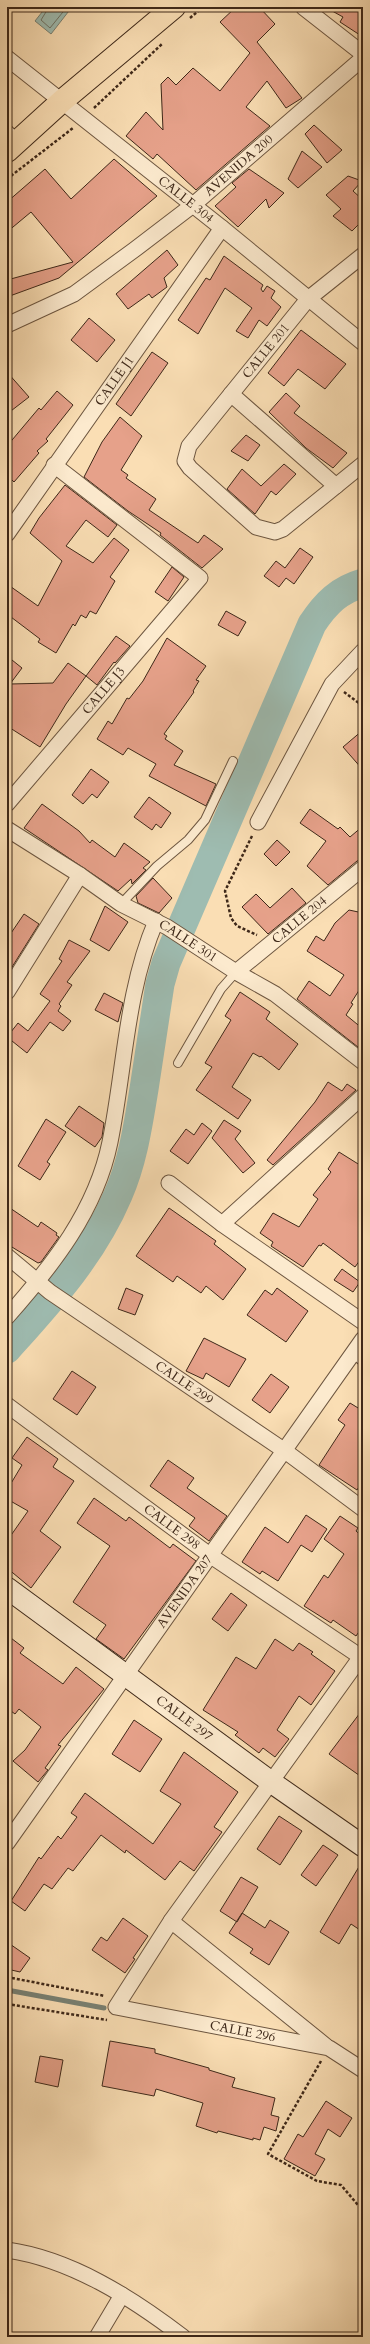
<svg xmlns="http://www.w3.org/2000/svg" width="370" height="2344" font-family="Cardo,serif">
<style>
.water{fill:#9ebcb1;stroke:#788174}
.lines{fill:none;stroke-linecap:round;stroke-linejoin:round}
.shore{stroke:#6e7265;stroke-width:1}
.stream{stroke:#788174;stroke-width:5}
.river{stroke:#9ebcb1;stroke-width:29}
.building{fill:#e6a18a;stroke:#3e2819}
.lane-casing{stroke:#6d5640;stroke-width:10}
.street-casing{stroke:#6d5640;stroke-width:17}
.secondary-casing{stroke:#3e2819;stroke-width:23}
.primary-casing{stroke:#3e2819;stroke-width:24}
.path{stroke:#3e2819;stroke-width:2.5;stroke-dasharray:3 2;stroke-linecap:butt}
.lane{stroke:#fceace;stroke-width:8}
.street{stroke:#fceace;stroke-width:15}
.secondary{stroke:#fceace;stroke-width:21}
.primary{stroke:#fadeb4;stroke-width:22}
.labels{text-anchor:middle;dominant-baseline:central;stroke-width:3;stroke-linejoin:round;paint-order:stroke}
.street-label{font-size:13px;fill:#3e2819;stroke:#fceace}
</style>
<rect width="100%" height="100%" fill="#fadeb4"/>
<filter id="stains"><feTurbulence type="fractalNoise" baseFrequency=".005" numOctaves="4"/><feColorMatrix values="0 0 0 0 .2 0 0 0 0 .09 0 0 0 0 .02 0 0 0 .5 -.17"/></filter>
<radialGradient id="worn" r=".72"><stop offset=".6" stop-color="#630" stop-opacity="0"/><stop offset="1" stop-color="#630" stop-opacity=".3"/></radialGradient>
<path class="water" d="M46,7h26l-21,27 -16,-13z"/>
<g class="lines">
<path class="shore" d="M49,7l-8,13 9,8 17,-21"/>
<path class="stream" d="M7,1990l97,18"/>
<path class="river" d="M7,1349c43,-48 85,-93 111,-154 15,-34 20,-70 26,-106 5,-35 11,-70 16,-105l6,-21 146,-339c14,-21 27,-34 51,-41"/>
</g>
<path class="building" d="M236,7h23l16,17 -18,18 45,56 -16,10 -19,-27 -21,26 24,19 -74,64 -39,-36 -4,5 -27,-23 20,-24 17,18 -2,-46 7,-7 8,8 17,-17 27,23 30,-38 -30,-31z
M325,7h38v30l-23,-15 3,-5z
M314,125l28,25 -15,13 -22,-29z
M302,151l20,16 -24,21 -10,-9z
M114,159l43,37 -98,82 -52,19v-17l66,-18 -42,-50 -24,20v-30l38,-33 26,30z
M249,169l35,24 -15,15 -3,-9 -28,28 -23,-21 21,-19 -4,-4z
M348,176l14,5 -9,10 10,9v20l-11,11 -19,-15 8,-7 -15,-14z
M167,250l11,15 -14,13 3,9 -15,11 -3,-4 -21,15 -12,-15z
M224,256l39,29 -2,4 2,3 4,-6 8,5 -4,7 10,9 -14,19 -8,-6 -11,18 -12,-7 16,-23 -27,-20 -27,46 -20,-14 28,-42 4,2z
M89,318l26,22 -18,22 -26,-22z
M301,330l45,34 -21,25 -27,-20 -14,17 -16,-13z
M152,352l16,11 -37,53 -15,-12z
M7,372l22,25 -22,17z
M57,391l16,14 -27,34 2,2 -11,10 2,2 -25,29 -7,-7v-29l32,-38 2,2z
M286,393l14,13 -6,7 53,40 -14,15 -27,-20 -37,-36z
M120,417l22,19 -21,34 7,5 -2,3 30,21 -7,11 49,33 6,-8 19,14 -21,19 -42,-33 1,-2 -33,-22 -44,-34 18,-35z
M246,435l14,10 -12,16 -17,-10z
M284,464l12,10 -20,21 -5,-4 -16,23 -28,-25 15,-20 19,17z
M65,485l52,40 -9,12 -22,-17 -20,26 27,17 21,-25 15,12 -19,27 5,4 -19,33 -6,-3 -4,7 -5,-3 -6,11 -2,-2 -17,29 -18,-11 2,-3 -33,-25v-30l31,22 24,-45 -32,-28 9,-15z
M300,548l13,9 -19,27 -8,-6 -7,9 -15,-11 12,-15 9,7z
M172,567l12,10 -16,24 -13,-9z
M226,611l20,11 -8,14 -20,-11z
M116,636l14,10 -15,17 -1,-1 -17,23 -11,-9z
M167,638l39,28 -10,14 3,1 -6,10 1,1 -30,42 3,2 -2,3 18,12 -9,14 42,19 -10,22 -57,-30 7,-12 -28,-16 -5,7 -26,-16 11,-18 4,3 15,-26 2,1 14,-18z
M7,656l15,12 -12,16 43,-1 15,-20 18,13 -20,28 -26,43 -33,-21z
M363,730v40l-20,-23z
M91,769l18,13 -12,16 -5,-4 -9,10 -11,-9z
M149,797l22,16 -10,15 -5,-4 -4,6 -18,-13z
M42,804l37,27 11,12 2,-3 23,17 9,-14 26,19 -7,6 3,2 -14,14 -1,-5 -13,12 -94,-63z
M310,809l28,20 2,-2 10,10 13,-11v33l-6,2 -29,24 -21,-19 19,-25 -26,-18z
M277,840l13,12 -14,14 -12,-12z
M153,878l19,20 -13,15 -21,-10 -2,-7z
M292,888l14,15 -38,31 -26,-27 14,-13 14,14z
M105,906l23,16 -19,29 -19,-11z
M349,910l14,3v71l-12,19 2,1 -7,11 17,14v22l-66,-52 12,-18 21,15 14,-21 -37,-24 9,-15 8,5 11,-18z
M24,914l15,10 -32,51v-36z
M69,940l21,11 -23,31 5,3 -13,19 2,2 -3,5 13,10 -8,10 -13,-9 -23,31 -20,-16 11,-14 10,8 22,-30 -10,-7 22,-33 -3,-2z
M240,992l30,20 -4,7 32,25 -19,26 -18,-14 -1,1 -7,-4 -21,34 19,13 -13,19 -42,-29 16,-23 -7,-4 26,-43 -6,-4z
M104,993l19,10 -5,19 -23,-12z
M328,1082l14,9 5,-7 9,6 -83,75 -6,-5 48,-58z
M79,1106l25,17 -2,14 -7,10 -30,-21z
M46,1119l20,13 -19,30 3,2 -10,16 -22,-14z
M224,1120l17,11 -6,8 20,24 -12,10 -31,-35z
M202,1123l10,8 -24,33 -18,-13 16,-22 8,6z
M339,1152l24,15v89l-8,11 -32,-24 -2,3 -2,-1 -16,22 -32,-21 2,-4 -13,-9 13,-20 26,14 19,-28 -5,-4 18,-23 -3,-3z
M7,1206l31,21 3,-5 16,11 -1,2 3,2 -18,25 -3,1 -31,-19z
M169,1208l47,33 -2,3 32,25 -23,31 -17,-14 -5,7 -24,-17 -4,6 -37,-26z
M342,1269l18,13 -7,10 -19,-12z
M126,1288l17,7 -8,20 -17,-6z
M277,1288l31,23 -22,31 -39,-27 18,-25 7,5z
M204,1338l42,21 -17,28 -23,-14 -3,6 -17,-8z
M72,1371l24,16 -19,28 -24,-16z
M271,1374l18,13 -19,26 -18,-13z
M350,1403l13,8v69l-6,10 -38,-25 26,-40 -7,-5z
M27,1437l31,22 -5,8 21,14 -34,50 21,16 -30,41 -24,-20v-27l21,-30 -21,-12v-9l15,-25 -10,-7z
M168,1460l26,18 -7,10 40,28 -18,25 -20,-15 6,-8 -45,-32z
M94,1498l32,23 3,-4 41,31 3,-4 23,17 -72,98 -28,-20 10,-14 -33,-23 37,-56 -33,-23z
M306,1515l21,14 -15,23 -11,-7 -23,36 -16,-10 -2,3 -18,-12 23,-35 23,16z
M340,1516l18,12 -2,3 7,6v89l-7,10 -23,-16 -2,3 -27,-17 20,-31 4,3 16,-24 -20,-15z
M231,1593l16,12 -19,26 -16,-12z
M7,1635l17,13 -4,5 43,31 13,-17 28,22 -46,56 3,1 -16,22 3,2 -10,12 -25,-21 12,-11 16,-23 -22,-18 -4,5 -8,-6z
M275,1639l18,12 6,-8 14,9 -2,2 24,17 -24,34 -12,-9 -22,34 12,9 -14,18 -12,-9 -4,5 -24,-18 3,-3 -35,-22 33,-53 20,12z
M363,1709v69l-34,-24z
M134,1720l28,19 -22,33 -28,-18z
M184,1752l54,40 -24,35 8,5 -28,39 -14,-10 -15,19 -39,-30 -1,3 -24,-18 -28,36 -5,-3 -16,21 -8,-5 -19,27 -14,-10 28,-44 2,2 17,-23 3,3 16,-22 -6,-4 14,-20 68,51 28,-40 -21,-13z
M279,1816l23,15 -22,34 -23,-16z
M323,1845l15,10 -22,31 -15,-11z
M363,1860v72l-12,-8 -12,20 -19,-12z
M241,1877l17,10 -21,35 -17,-11z
M242,1913l23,15 5,-8 19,12 -20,33 -19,-12 3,-4 -24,-16z
M123,1918l25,18 -15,22 2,1 -10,14 -33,-23 9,-13 6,4z
M7,1942l23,16 -10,14 -13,-3z
M110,2041l45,8v4l54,15v2l26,8 -3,9 43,11 -4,17 8,2 -3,14 -12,-4 -4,13 -7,-2v2l-35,-9 -1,2 -21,-7 7,-23 -47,-14 -2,7 -52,-10z
M40,2056l23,4 -5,27 -23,-5z
M326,2101l26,17 -12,19 -12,-8 -13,25 10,5 -10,17 -31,-17 14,-25 5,3z"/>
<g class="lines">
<defs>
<path id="lane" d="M7,128l11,11
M121,904l36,-38 31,-26 17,-20 28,-59
M178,1063l43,-74 15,-17
M353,1354l10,8"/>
<g id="street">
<path d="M303,7l60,47"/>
<path id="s1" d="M7,58l215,170 141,115"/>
<path d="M363,255l-55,44 -119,147 -4,15 5,7 66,59 19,5 8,-3 80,-65"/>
<path id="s2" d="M7,325l67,-31 60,-44 59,-45 170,-147"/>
<path d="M231,394l105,92"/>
<path id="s3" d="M7,534l215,-306"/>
<path id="s4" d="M7,804l193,-226 -146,-113"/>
<path d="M258,822l74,-138 31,-33"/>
<path id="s5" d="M7,829l73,46 41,29 46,23 69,45 39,22 88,68"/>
<path id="s6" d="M236,972l127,-104"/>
<path d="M7,992l73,-117"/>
<path d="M169,1183l53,41 141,98"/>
<path d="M222,1224l141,-128"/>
<path id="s7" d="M7,1256l43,36 235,159 78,58"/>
<path d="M7,1317c45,-51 89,-106 103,-175 15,-74 16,-151 46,-221"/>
<path id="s8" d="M7,1405l204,151 150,101"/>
<path id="s9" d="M363,1654l-192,267 -55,86 213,41 34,22"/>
<path id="s10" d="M7,1843l356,-504"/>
<path d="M171,1921l155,125"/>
<path d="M7,2250c64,9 125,48 176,87"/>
<path d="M97,2337l25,-42"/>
</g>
<g id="secondary">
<path id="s11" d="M7,1588l264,194 92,64"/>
</g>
<path id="primary" d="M7,151l55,-50 112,-94"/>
</defs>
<use href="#lane" class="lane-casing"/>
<use href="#street" class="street-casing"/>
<use href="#secondary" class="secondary-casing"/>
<use href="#primary" class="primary-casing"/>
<path class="path" d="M190,18l13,-11
M94,108l69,-65
M7,179l66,-51
M344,692l19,14
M252,836l-27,55 6,27 6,8 20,9
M7,1977l98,19
M7,2004l100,16
M321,2061l-53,93 49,27 24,4 22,26"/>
<use href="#lane" class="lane"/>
<use href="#street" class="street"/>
<use href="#secondary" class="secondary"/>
<use href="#primary" class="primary"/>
</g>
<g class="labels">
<g class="street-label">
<text stroke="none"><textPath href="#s2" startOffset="283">AVENIDA 200</textPath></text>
<text stroke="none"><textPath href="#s1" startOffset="228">CALLE 304</textPath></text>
<text transform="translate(266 351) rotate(-51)">CALLE 201</text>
<text stroke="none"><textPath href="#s3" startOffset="187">CALLE J1</textPath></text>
<text stroke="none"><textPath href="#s4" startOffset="149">CALLE J3</textPath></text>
<text stroke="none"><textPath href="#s6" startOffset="82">CALLE 204</textPath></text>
<text stroke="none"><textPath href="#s5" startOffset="213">CALLE 301</textPath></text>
<text stroke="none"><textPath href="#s7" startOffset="218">CALLE 299</textPath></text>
<text stroke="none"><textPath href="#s8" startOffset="205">CALLE 298</textPath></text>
<text stroke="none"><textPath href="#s10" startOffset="308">AVENIDA 207</textPath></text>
<text stroke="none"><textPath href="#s11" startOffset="220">CALLE 297</textPath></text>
<text stroke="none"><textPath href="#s9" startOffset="560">CALLE 296</textPath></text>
</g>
</g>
<rect width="370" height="2344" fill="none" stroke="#fadeb4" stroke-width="24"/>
<rect x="8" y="8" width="354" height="2328" fill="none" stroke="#3e2819" stroke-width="2"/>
<rect x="12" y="12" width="346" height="2320" fill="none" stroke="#3e2819"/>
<rect width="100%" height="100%" filter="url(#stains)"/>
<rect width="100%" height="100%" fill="url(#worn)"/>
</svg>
